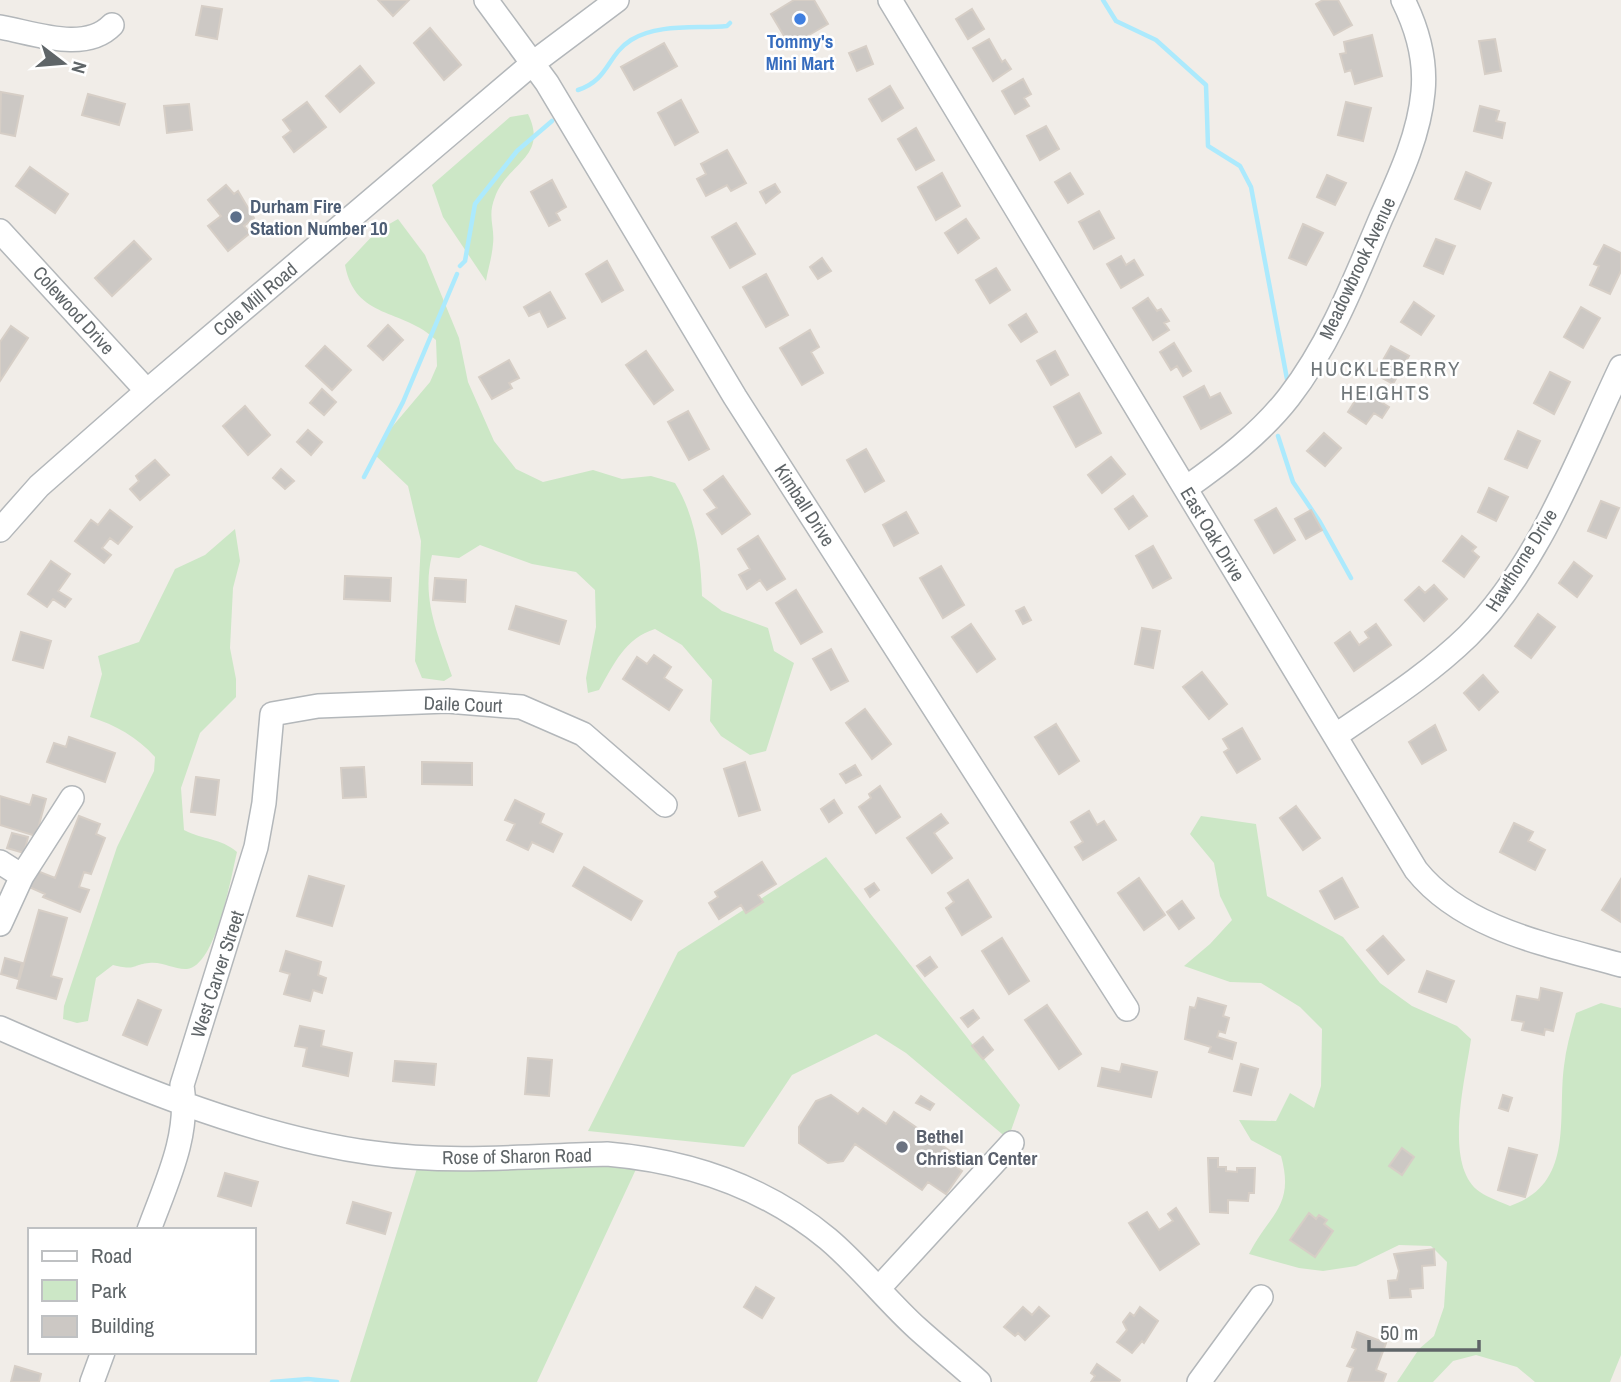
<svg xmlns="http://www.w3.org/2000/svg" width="1621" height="1382" font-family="'Archivo Narrow',sans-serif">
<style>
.green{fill:#cce7c6}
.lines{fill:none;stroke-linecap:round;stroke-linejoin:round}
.stream{stroke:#aceafd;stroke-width:4.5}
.building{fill:#ccc8c4;stroke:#d6cec6;stroke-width:2}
.minor-casing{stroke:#b3b7ba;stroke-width:26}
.minor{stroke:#fff;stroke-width:23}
.shop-dot{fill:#3f7fe0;stroke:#fff;stroke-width:2.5}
.service-dot{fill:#5c6f8a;stroke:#fff;stroke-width:2.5}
.worship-dot{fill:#6b7280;stroke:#fff;stroke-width:2.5}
.labels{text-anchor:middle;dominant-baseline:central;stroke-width:5;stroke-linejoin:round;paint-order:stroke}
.shop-label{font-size:19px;font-weight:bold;fill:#366cbe;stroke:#fff}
.service-label{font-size:19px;font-weight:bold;fill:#4e5e75;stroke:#fff;text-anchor:start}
.street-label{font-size:19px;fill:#5f6568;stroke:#fff}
.worship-label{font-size:19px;font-weight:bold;fill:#5b616d;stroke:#fff;text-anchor:start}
.neighbourhood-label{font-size:21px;letter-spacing:2px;fill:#70777a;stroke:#fff}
</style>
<rect width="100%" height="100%" fill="#f1ede8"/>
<path class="green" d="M528,114c21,43 -21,49 -33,83 -8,20 0,29 -2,47 -1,13 -5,25 -7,37l-43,-64 -11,-32 78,-68z
M398,219l27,36 34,83 9,44 26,59 22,28 27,13 50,-12 29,9 29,-3 24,7c21,34 26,75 27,113l20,15 46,17 6,23 20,12 -28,88 -16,4 -29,-19 -11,-15 2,-41 -30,-35 -27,-16c-30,9 -41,35 -56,61l-11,3 -2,-15 10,-51 -1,-37 -19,-18 -44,-8 -52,-19 -21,13 -27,-3c-11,44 6,79 20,121l-8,5 -22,-3 -7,-17 6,-120 -13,-55 -33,-31 17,-28 38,-45 7,-16 -1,-26c-33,-32 -81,-20 -91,-75l32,-34z
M235,529l5,32 -7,27 -3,60 6,31v18l-36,36 -19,55 3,42c19,10 37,8 53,22 -6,25 -21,114 -50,117 -12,1 -25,-8 -38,-6 -19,2 -11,8 -36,2l-17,13 -8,43 -11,2 -14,-4 1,-13 53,-159 37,-76 1,-14c-18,-20 -39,-32 -65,-40l12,-43 -4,-18 41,-14 36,-73 30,-14z
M1201,816l55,8 11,72 76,41 37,46 32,23 45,20 14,13c-5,38 -29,127 9,153 9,6 21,10 30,14 65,-22 47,-88 54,-140 2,-18 7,-35 12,-53l25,-10 20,5v347l-11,27h-75l-18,-15 -41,-12 -23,6 -20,21h-36l22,-33 15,-13 10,-29 3,-45 -16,-16 -32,-1 -43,21 -33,5 -24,-3 -50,-14c21,-41 46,-48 32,-98l-30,-16 -12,-20 37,1 14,-28 24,15 7,-22 1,-57 -22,-22 -39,-24 -31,-1 -46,-16 26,-22 22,-24 -12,-24 -6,-33 -24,-29z
M826,857l194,248 -12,34 -102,-86 -30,-19 -84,41 -48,72 -156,-16 90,-179z
M418,1165l219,2 -100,215h-187z"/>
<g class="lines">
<path class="stream" d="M1103,0l13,21 40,19 50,45 2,61 32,20 11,21 36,192
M578,90c31,-10 29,-35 53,-50 27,-17 66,-11 96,-14l3,-3
M460,266l5,-5 10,-57 42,-53 35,-30
M1278,436l15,46 27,40 31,56
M364,477l39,-75 54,-128
M272,1382l36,-3 29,3"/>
</g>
<path class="building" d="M378,0h31l-16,16z
M794,0h20l14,24 -38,22 -19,-32z
M1323,0h15l14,25 -18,10 -18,-31z
M202,6l20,3 -5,30 -21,-4z
M972,9l12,20 -16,10 -12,-20z
M430,28l31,37 -17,15 -30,-37z
M1372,35l10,41 -27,8 -4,-14 -6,2 -5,-18 6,-1 -2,-11z
M989,39l13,23 3,-2 6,9 -18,12 -20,-33z
M1495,39l6,32 -16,3 -6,-33z
M664,43l13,23 -43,24 -13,-23z
M866,46l7,18 -16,7 -8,-18z
M360,66l14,17 -34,29 -14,-16z
M1023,79l8,15 -7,4 5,8 -14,8 -13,-23z
M890,86l13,22 -21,13 -13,-22z
M1,92l22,4 -8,40 -15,-3z
M88,94l37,10 -6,21 -37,-10z
M681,100l17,32 -23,13 -17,-32z
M307,102l19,25 -32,25 -11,-15 8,-6 -8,-11z
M1346,102l25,6 -8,33 -25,-6z
M189,104l3,26 -25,3 -3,-27z
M1480,106l19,5 -3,10 9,2 -3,15 -28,-7z
M1046,126l13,23 -19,11 -13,-24z
M916,128l18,32 -18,10 -18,-31z
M727,150l19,33 -15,8 -4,-6 -21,11 -9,-17 9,-5 -5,-10z
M30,167l38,27 -13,19 -39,-27z
M1466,172l25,11 -11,26 -25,-10z
M942,173l18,33 -24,14 -18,-33z
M1070,173l13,21 -15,9 -13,-21z
M1327,175l19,8 -11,22 -18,-8z
M552,180l14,27 -10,6 4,7 -11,6 -18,-34z
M775,184l5,8 -14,11 -6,-11z
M226,185l8,9 4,-3 16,27 -10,8 6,7 -22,18 -20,-25 13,-10 -13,-16z
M1099,211l15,27 -20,11 -15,-27z
M966,219l13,19 -21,15 -13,-20z
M736,223l19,31 -25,14 -18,-31z
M1303,224l20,9 -17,32 -17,-7z
M1436,239l19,7 -12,28 -19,-8z
M134,241l17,18 -39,37 -17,-18z
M1604,245l17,8v18l-11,23 -20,-9 9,-19 -5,-2z
M1121,256l5,9 8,-5 9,15 -22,13 -14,-24z
M822,258l9,13 -13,8 -8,-12z
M607,261l16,29 -21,12 -16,-28z
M996,268l14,22 -20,13 -14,-23z
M766,274l22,41 -22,12 -23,-40z
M550,292l15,26 -17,9 -8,-16 -11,5 -5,-9z
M1148,298l9,13 4,-2 8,12 -5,2 5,7 -16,10 -20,-32z
M1414,302l20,14 -13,19 -20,-13z
M1581,307l19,11 -17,30 -19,-11z
M1026,314l11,18 -16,10 -12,-17z
M388,325l15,15 -20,20 -15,-14z
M11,326l17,12 -28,43v-39z
M810,330l9,17 -8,5 12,21 -21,12 -22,-37z
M1174,343l17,28 -8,5 -6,-10 -6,4 -11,-18z
M325,346l26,24 -19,20 -26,-24z
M1391,346l18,10 -16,28 -18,-10z
M646,351l27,39 -19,14 -28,-39z
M1055,351l13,24 -17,10 -14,-24z
M509,360l10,18 -10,5 3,5 -20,11 -13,-22z
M1550,372l20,10 -16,32 -20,-11z
M1204,386l6,12 10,-5 11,20 -30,16 -17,-32z
M322,389l14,13 -12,13 -14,-12z
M1362,390l27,17 -7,11 -8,-5 -8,11 -18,-12z
M1079,393l22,40 -25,14 -22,-40z
M245,406l25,29 -22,20 -25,-29z
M688,411l21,38 -20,11 -21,-38z
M308,430l14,12 -11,13 -14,-13z
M1518,431l22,10 -13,27 -22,-9z
M1324,433l17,15 -16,18 -18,-15z
M866,449l18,32 -19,11 -18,-32z
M1111,457l14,17 -23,19 -14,-18z
M155,460l14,15 -29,25 -10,-11 9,-8 -3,-5z
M281,469l13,12 -9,8 -12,-11z
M723,476l27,38 -28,20 -15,-20 10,-6 -13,-18z
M1489,488l19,9 -12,24 -18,-9z
M1133,496l14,20 -18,13 -14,-20z
M1601,501l18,7 -13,30 -18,-7z
M1276,508l19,32 -21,13 -19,-33z
M110,510l22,17 -14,17 -8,-6 -8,10 9,7 -7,8 -29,-22 16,-21 7,5z
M1311,510l11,20 -16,9 -11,-20z
M906,512l12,21 -24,13 -11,-21z
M758,536l27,43 -18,11 -7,-10 -13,9 -8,-14 11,-6 -12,-20z
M1462,536l14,11 -4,4 7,6 -15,20 -21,-16z
M1153,546l18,32 -18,10 -17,-32z
M51,561l19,13 -12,17 13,8 -6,8 -12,-8 -6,8 -19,-13z
M1574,562l18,14 -15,21 -18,-14z
M941,566l23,39 -21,13 -23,-40z
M345,576l46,2 -1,23 -46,-2z
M435,578l31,2 -1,22 -32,-2z
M1434,585l13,14 -23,22 -19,-21 14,-13 6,6z
M796,590l26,42 -21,12 -25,-41z
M516,606l50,15 -7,23 -50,-15z
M1024,607l7,13 -8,4 -7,-13z
M1538,614l17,13 -24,31 -16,-12z
M971,624l24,35 -18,13 -25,-35z
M1376,624l15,21 -37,26 -19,-28 15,-11 9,13 10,-7 -4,-6z
M1142,628l18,3 -7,37 -18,-4z
M21,632l30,9 -8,27 -30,-8z
M831,649l17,32 -17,9 -18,-31z
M654,655l17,12 -7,11 18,12 -13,20 -46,-31 14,-22 10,7z
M1202,672l25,32 -18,15 -26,-32z
M1483,675l15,17 -19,18 -15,-17z
M865,709l26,35 -19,15 -26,-36z
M1056,724l23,37 -20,13 -24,-37z
M1435,725l11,25 -24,14 -13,-22z
M1242,728l18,31 -23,14 -13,-21 5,-3 -6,-10z
M69,737l46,16 -10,29 -58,-20 7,-19 12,4z
M422,762l50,1v22l-50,-1z
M745,762l15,48 -21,6 -15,-47z
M855,765l6,10 -15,8 -6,-9z
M364,767l2,30 -23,1 -2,-30z
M196,777l23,3 -4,35 -24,-3z
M880,786l20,31 -24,16 -17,-26 12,-9 -2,-4z
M33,795l13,4 -10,37 -36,-11v-29l30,9z
M515,800l29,14 -4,9 22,11 -9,18 -21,-10 -4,8 -21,-10 8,-16 -10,-4z
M834,800l8,13 -13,9 -8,-13z
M1296,806l24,32 -17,12 -23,-32z
M1089,811l8,14 7,-4 12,19 -33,20 -8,-13 8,-5 -12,-20z
M941,814l7,9 -14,10 18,25 -20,15 -25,-35z
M79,816l21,8 -4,10 9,4 -14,36 -7,-2 -5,15 10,3 -9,22 -37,-15 2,-3 -16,-7 6,-17 20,8z
M1514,823l19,9 -5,9 17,9 -10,20 -35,-18z
M12,833l16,4 -4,16 -17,-5z
M762,862l14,22 -18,11 5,7 -17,11 -5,-8 -22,14 -10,-16 9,-6 -3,-5z
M584,867l58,34 -11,19 -58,-34z
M309,876l35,10 -12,40 -35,-10z
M1139,878l26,37 -21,15 -26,-37z
M1342,878l16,29 -23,12 -15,-28z
M1621,879v43l-19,-12z
M968,880l23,37 -29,18 -16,-27 8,-6 -6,-9z
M874,883l5,7 -9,7 -5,-8z
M1182,901l12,17 -15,11 -12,-17z
M39,910l28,8 -16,58 11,3 -6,20 -39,-11z
M1383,936l21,24 -16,14 -21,-24z
M1002,938l27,43 -20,13 -27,-43z
M286,951l35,11 -3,13 8,3 -4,15 -9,-3 -3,11 -26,-7 6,-20 -10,-3z
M930,957l7,10 -12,9 -8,-10z
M5,958l17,5 -4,16 -17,-5z
M1427,971l27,10 -8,21 -27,-10z
M1541,988l21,5 -9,38 -8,-2 -1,6 -22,-5 2,-8 -12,-2 5,-24 22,4z
M1198,998l28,8 -3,10 6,2 -4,15 -6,-2 -2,6 19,6 -4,16 -23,-7 2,-5 -26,-8 5,-32 5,1z
M138,1000l23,10 -14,35 -24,-10z
M1047,1005l34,49 -22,15 -34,-49z
M973,1010l6,8 -11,9 -7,-9z
M300,1026l24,5 -3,15 31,7 -4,23 -45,-10 4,-18 -12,-2z
M983,1037l10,13 -10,9 -11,-13z
M528,1058l24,2 -3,36 -24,-2z
M395,1061l41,3 -2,21 -41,-4z
M1122,1064l35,8 -6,25 -53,-11 4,-18 18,4z
M1241,1064l17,5 -7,26 -17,-4z
M831,1095l27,19 5,-6 23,16 8,-12 56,39 -6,8 18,12 -16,23 -18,-12 -6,8 -67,-46 -12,17 -15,2 -29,-20v-16l17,-26z
M1503,1095l9,3 -4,13 -9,-3z
M921,1096l13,8 -4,6 -14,-7z
M1402,1148l12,9 -12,18 -13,-9z
M1509,1148l28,7 -12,42 -27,-7z
M1208,1158h10v9h8v4l11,1v-4h18l-1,25h-5l-1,8 -20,-1v13l-18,-1z
M225,1173l33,9 -7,24 -33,-10z
M353,1202l38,11 -6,21 -38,-11z
M1176,1208l23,36 -39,26 -31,-47 18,-11 12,18 14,-9 -5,-7z
M1309,1213l7,6 3,-4 8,5 -3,4 9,7 -18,26 -25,-17z
M1434,1249l1,16 -13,1 1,22 -13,1 1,8 -21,1 -2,-17 9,-1 2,-9 -5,-17z
M756,1287l18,11 -12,20 -18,-11z
M1023,1307l9,8 7,-8 10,9 -24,24 -7,-7 -3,3 -11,-9z
M1140,1307l18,14 -14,22 -2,-2 -10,12 -15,-11 10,-12 -4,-8 7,-9 4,3z
M1357,1332l29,11 -10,27 10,4 -3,8h-35l5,-14 -6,-2 9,-17 -4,-2z
M1097,1364l23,16 -1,2h-28l4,-6 -4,-3z
M15,1366l26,8 -2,8h-28z"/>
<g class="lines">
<defs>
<path id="minor" d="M486,0l61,83 188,314 392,612
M890,0l526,870c48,60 134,75 205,95
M0,27c34,6 85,26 112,-2
M0,231l147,160
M1186,488c37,-26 75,-55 103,-91 41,-53 66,-118 92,-179 18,-40 38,-82 42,-126 3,-31 -6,-64 -20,-92
M0,530l39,-44 108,-95 386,-328 84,-63
M1335,736c45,-31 93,-61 133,-100 72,-72 110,-179 153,-269
M0,862l22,14
M0,924l22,-48 50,-78
M0,1028c116,51 247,108 373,125 77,11 157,3 234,1 81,7 158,33 221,85 33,28 59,62 90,90 20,18 41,35 61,53
M149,1230c17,-47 41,-94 33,-145l74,-238 8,-44 8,-89 46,-8 129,-5 74,6 62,27 82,71
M879,1288l133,-145
M92,1382l11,-30
M1199,1382l62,-85"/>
</defs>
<use href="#minor" class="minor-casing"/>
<use href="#minor" class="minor"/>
</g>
<circle class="shop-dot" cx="800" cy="19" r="7"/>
<circle class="service-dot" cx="236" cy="217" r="7"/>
<circle class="worship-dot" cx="902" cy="1147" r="7"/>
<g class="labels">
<g class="shop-label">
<text x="800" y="41">Tommy's<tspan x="800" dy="22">Mini Mart</tspan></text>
</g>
<g class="service-label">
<text x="250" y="206">Durham Fire<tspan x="250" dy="22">Station Number 10</tspan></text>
</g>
<g class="street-label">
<text transform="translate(1357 268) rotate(-65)">Meadowbrook Avenue</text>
<text transform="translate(255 299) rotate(-40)">Cole Mill Road</text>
<text transform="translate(74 310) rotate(48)">Colewood Drive</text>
<text transform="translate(805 505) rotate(57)">Kimball Drive</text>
<text transform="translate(1213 534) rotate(59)">East Oak Drive</text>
<text transform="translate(1521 560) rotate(-58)">Hawthorne Drive</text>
<text transform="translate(463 704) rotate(2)">Daile Court</text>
<text transform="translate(217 974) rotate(-72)">West Carver Street</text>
<text transform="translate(517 1156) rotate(-1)">Rose of Sharon Road</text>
</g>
<g class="worship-label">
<text x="916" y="1136">Bethel<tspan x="916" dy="22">Christian Center</tspan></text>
</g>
<g class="neighbourhood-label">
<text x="1386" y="368">HUCKLEBERRY<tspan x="1386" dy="24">HEIGHTS</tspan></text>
</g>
</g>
<rect x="28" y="1228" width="228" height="126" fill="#ffffff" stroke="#bfc1c3" stroke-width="2"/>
<rect x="42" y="1251" width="35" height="10" fill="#ffffff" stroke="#bfc1c3" stroke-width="2"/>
<text x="91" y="1263" font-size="21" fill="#5f6568">Road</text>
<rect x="42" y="1280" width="35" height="21" fill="#cce7c6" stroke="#bfc1c3" stroke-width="2"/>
<text x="91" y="1298" font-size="21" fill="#5f6568">Park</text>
<rect x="42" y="1316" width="35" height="21" fill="#ccc8c4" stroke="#bfc1c3" stroke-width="2"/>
<text x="91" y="1333" font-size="21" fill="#5f6568">Building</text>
<g transform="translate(63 63) rotate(106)" stroke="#ffffff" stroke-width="5" paint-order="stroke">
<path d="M0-5L12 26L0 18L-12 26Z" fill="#5f6568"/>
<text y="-10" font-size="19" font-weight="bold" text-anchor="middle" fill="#5f6568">N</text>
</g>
<path d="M1369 1340v10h110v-10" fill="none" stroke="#5f6568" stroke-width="3.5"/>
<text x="1380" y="1340" font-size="21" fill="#5f6568" stroke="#ffffff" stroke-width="5" paint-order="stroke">50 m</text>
</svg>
